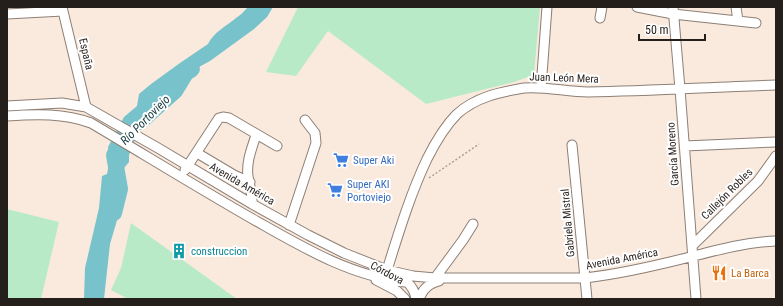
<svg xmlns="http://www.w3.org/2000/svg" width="783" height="306" font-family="'Roboto Condensed',sans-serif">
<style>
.green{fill:#b9eac7}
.water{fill:#78c2cc}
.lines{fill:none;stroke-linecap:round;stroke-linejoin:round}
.river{stroke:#78c2cc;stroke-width:16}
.minor-casing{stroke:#8d7f75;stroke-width:11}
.path{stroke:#ac9f96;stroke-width:1.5;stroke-dasharray:2 2;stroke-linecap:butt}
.minor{stroke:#fff;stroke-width:9}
.labels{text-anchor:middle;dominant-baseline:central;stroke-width:4;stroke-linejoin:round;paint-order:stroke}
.street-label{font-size:11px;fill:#251f1b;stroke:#fff}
.shop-label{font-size:11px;fill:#366cbe;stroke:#fff;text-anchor:start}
.culture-label{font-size:11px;fill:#0d838f;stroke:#fff;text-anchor:start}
.food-label{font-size:11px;fill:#c56008;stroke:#fff;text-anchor:start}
.water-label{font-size:12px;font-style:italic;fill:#163b3f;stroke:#fff}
</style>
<rect width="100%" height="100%" fill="#faeade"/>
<path class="green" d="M298,7h242l-6,68 -20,7 -88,22 -98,-73 -32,45 -30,-4z
M7,209l52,13 -18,77h-34z
M131,223l106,76h-109l-17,-9 10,-22z"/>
<path class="water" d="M248,7h25l-6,10 -13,12 -44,32 -11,6 -11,11 -30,24 -5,12 -13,13 -11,28v7c-15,18 -18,16 -6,38l-13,44 -6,55h-20l1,-31 14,-60 3,-32 5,-2 2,-10 -1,-17 16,-30 13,-11 2,-12 12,-10 29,-21 28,-19c6,-12 17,-17 28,-26 5,-3 8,-7 12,-11z"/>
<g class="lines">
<path class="river" d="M140,122l35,-31 11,-18 6,-4
M114,213l6,-24 -6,-34"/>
<defs>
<path id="minor" d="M62,7l24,100
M637,7l36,7 83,9
M673,7l7,82 16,210
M736,7l2,14
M7,14l56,-3
M600,18l2,-11
M541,88l6,-81
M7,106l55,-3 24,4 72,41 94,56 56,31 36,18 43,17 26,6 22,2h150c36,-4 74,-13 109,-22 27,-7 54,-14 82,-15
M7,116c29,-2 57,-3 84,7 54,32 106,64 160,95 48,27 98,58 154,64
M572,145l15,154
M685,146l91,-4
M197,153l37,22 16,7
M185,170l34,-52 4,-1 6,1 48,28
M252,204c1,-11 -3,-18 -4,-28 -2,-14 4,-28 8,-41
M289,225l27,-82 -1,-10 -10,-13
M692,246l66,-65 18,-25
M435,278l28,-38 10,-16
M376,280l21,11 8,8
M416,299c-2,-16 -15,-22 -29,-29 12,-38 23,-75 40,-111 8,-16 17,-32 30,-45 19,-17 43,-22 67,-26 21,-2 43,4 64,4 63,-1 125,-5 188,-7
M419,299c4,-10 9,-15 20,-18"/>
</defs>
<use href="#minor" class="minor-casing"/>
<path class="path" d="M429,178l50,-34"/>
<use href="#minor" class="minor"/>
</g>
<defs>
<symbol id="supermarket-bare" viewBox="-9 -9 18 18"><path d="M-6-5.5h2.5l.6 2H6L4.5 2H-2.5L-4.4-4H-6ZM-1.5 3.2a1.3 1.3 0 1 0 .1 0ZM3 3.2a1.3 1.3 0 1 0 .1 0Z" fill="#3f7fe0" stroke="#fff" stroke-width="2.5" paint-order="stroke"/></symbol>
<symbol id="building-bare" viewBox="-9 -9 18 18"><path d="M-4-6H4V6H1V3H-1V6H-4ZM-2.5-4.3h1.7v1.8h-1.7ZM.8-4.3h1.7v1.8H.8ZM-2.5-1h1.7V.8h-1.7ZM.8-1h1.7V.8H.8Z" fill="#0f9aa8" stroke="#fff" stroke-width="2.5" paint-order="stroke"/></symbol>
<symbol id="restaurant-bare" viewBox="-9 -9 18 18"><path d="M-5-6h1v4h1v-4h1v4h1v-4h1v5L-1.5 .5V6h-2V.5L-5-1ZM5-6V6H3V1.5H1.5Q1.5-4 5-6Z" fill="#e8710a" stroke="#fff" stroke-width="2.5" paint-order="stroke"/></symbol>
</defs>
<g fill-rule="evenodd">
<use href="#supermarket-bare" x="330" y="149" width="22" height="22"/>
<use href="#supermarket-bare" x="324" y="179" width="22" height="22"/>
<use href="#building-bare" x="168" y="240" width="22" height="22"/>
<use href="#restaurant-bare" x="708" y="262" width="22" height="22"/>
</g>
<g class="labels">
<g class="street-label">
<text transform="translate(86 54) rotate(77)">España</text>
<text transform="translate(564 78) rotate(2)">Juan León Mera</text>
<text transform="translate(673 154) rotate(-94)">García Moreno</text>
<text transform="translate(242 184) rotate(30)">Avenida América</text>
<text transform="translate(727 194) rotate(-45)">Callejón Robles</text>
<text transform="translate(568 223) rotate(-95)">Gabriela Mistral</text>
<text transform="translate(622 259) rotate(-11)">Avenida América</text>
<text transform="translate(387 273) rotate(28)">Córdova</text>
</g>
<g class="shop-label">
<text x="353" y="160">Super Aki</text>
<text x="347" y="184">Super AKI<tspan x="347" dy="13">Portoviejo</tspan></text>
</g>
<g class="culture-label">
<text x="191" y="251">construccion</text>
</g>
<g class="food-label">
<text x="731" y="273">La Barca</text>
</g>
<g class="water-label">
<text transform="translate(145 120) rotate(-45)">Río Portoviejo</text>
</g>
</g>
<rect width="783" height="306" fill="none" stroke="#251f1b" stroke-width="16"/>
<path d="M639 34v6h66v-6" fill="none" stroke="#251f1b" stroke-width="2"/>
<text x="645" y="34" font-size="12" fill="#251f1b" stroke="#ffffff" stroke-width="3" paint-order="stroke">50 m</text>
</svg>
